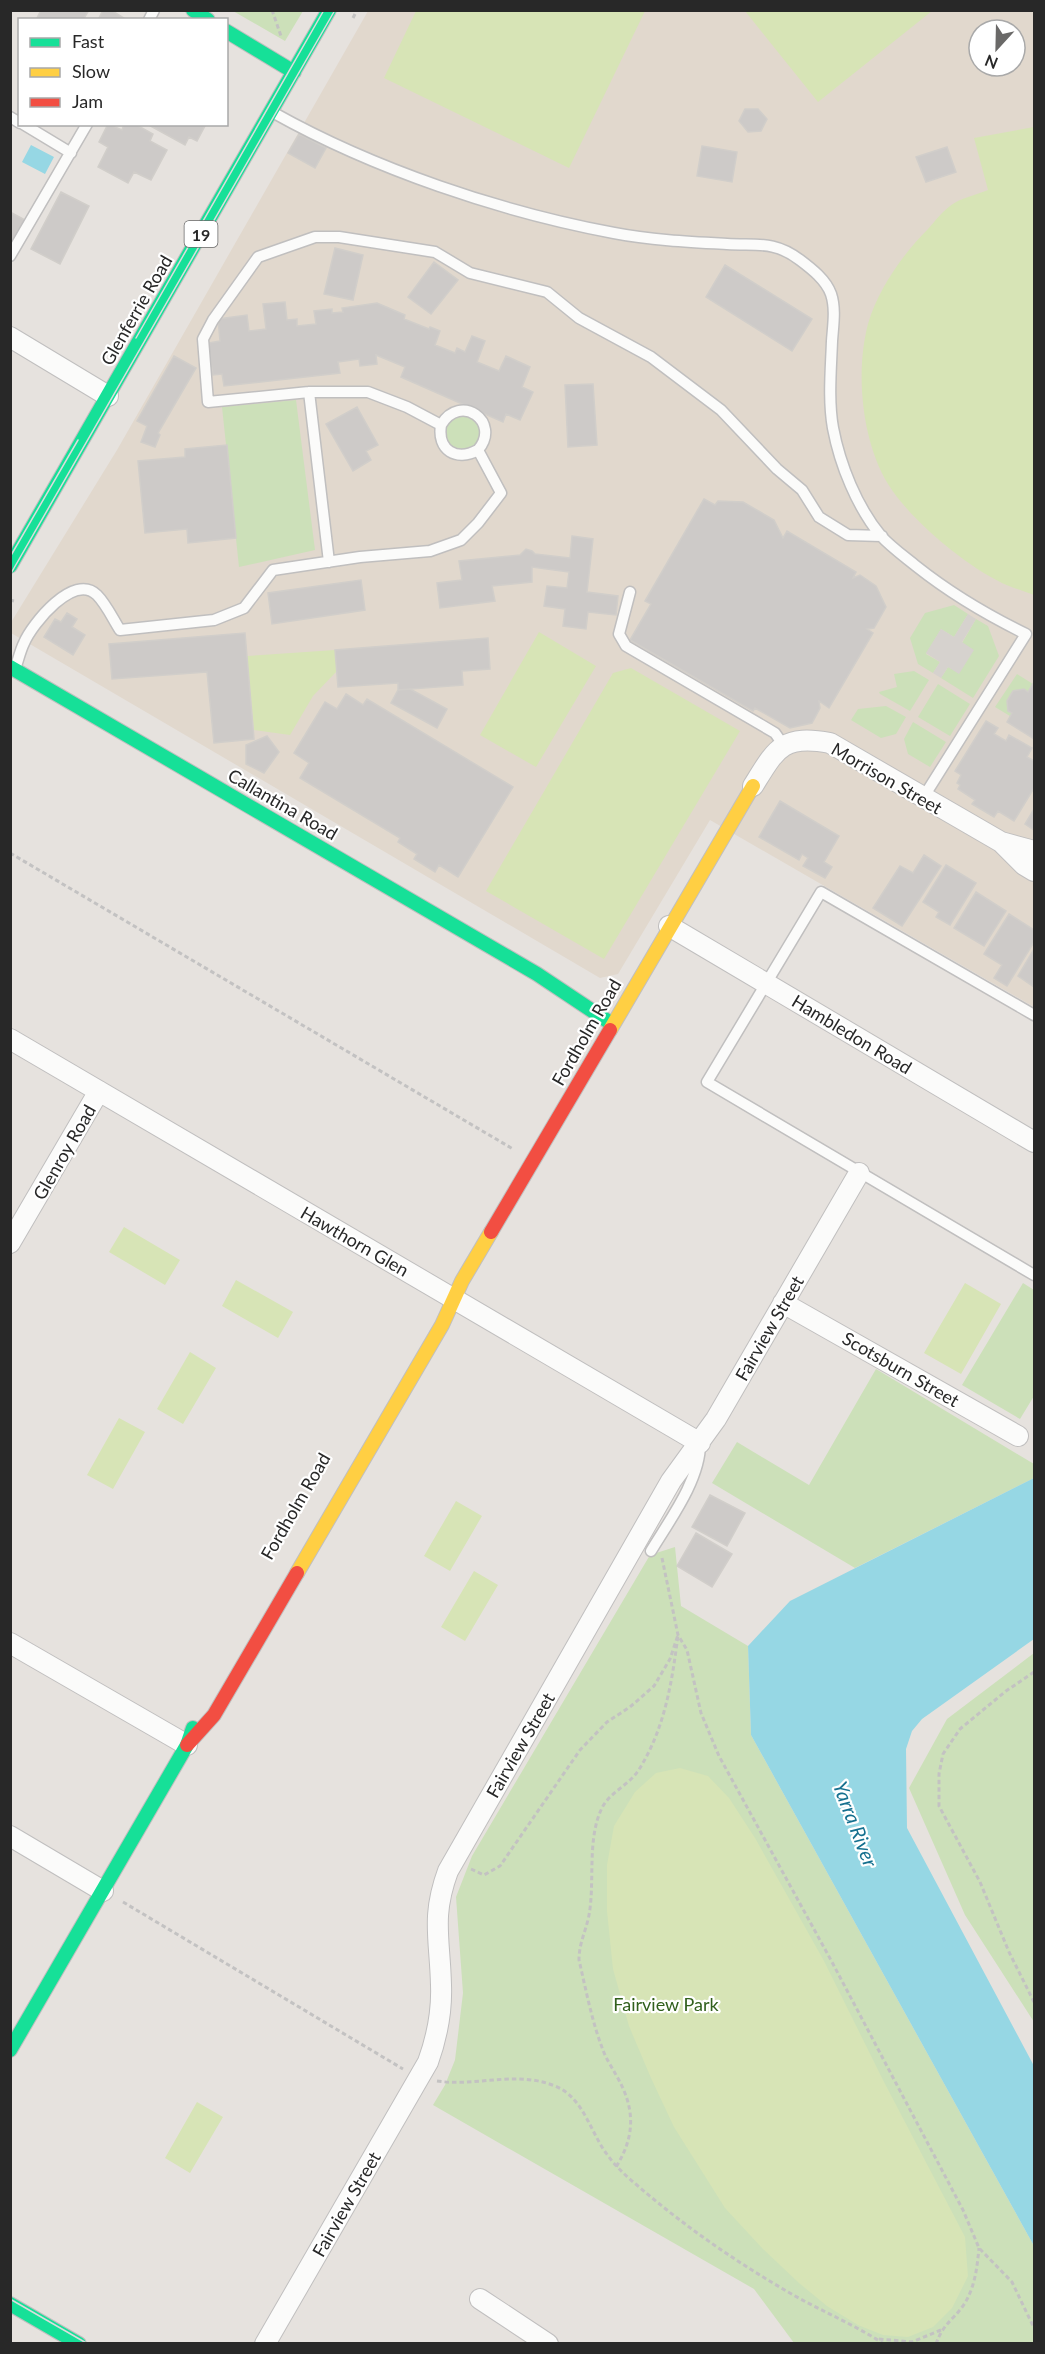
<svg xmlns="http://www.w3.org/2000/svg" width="1045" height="2354" font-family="Lato,sans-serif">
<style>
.education{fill:#e1d8cd;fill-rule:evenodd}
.green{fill:#cce0b9}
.pitch{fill:#d7e4b6}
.plaza{fill:#d6d2ce}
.water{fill:#96d7e4}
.building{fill:#cdcac8;stroke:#d1ceca;stroke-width:1.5}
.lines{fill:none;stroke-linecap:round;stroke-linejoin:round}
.lane-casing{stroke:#c0bfbf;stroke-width:13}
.street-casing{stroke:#c0bfbf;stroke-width:22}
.fast-casing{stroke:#c0bfbf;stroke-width:16}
.slow-casing{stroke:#c0bfbf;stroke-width:16}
.jam-casing{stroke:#c0bfbf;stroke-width:16}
.path{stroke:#c3c2c2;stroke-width:3;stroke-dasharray:4.5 3;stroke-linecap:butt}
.lane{stroke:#fbfbfa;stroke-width:10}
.street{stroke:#fbfbfa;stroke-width:20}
.fast{stroke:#16e098;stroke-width:14}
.slow{stroke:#ffcf43;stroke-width:14}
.jam{stroke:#f24e42;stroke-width:14}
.tram{stroke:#dddcdd;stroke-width:1.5}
.labels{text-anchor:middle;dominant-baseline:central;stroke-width:4.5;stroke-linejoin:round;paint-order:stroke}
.shield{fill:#fff;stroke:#686868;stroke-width:1.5}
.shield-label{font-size:16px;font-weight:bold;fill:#282828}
.street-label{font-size:18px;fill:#282828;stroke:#fff}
.park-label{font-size:18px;fill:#31601d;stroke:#fff}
.water-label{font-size:20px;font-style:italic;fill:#15708f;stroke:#fff}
</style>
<rect width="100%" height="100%" fill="#e6e2de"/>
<path class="education" d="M368,11h666v996l-324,-187 -92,154 -18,4 -589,-345 -1,-9 107,-174zM979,30h36v36h-36z"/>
<path class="green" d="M233,11h70l-18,30z
M296,400l19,150 -76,17 -17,-160z
M445 433a18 18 0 1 1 36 0a18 18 0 1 1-36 0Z
M954,605l14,9 -14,23 -13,-8 -15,25 14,8 -7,11 -15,-9 -8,-26 15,-25z
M976,619l12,7 11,30 -26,42 -32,-20 7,-11 11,6 14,-23 -11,-7z
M914,671l15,9 -19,31 -30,-17 -1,-2 18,-5 -3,-13z
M1017,674l16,10 -5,8 -4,-3 -11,2 -6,10 1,9 4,3 -2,3 -15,-9z
M938,684l32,20 -20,32 -32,-19z
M886,706l20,11 -10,17 -15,4 -30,-18 7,-11z
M913,722l33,20 -16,25 -22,-13 -4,-15z
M1023,1283l11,7v106l-14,23 -58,-34z
M876,1369l158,95v14l-179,90 -143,-85 25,-41 72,43z
M675,1547l6,59 67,40 3,89 283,511v97h-240l-40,-54 -321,-184 12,-20 10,-25 8,-67 -7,-96 16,-41 178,-301z
M1034,1653v369l-69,-107 -56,-127 38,-69z"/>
<path class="pitch" d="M416,11v-1l229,1 -76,157 -185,-90z
M745,11h187l-114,91z
M1034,127v468c-8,-3 -17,-6 -25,-9 -39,-16 -99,-66 -121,-102 -26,-43 -33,-111 -20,-160 10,-35 35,-70 60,-95 7,-8 14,-17 22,-23 10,-8 26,-11 38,-16l-14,-52z
M539,632l57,34 -60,101 -56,-32z
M335,650l2,21 -24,25 -23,39 -36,-5 -7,-74z
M631,668l109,63 -136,228 -118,-68 127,-218z
M124,1227l56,33 -15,25 -56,-33z
M236,1280l57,32 -15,26 -56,-32z
M965,1283l36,21 -40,70 -37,-21z
M190,1352l26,16 -33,56 -26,-15z
M119,1418l26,14 -32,57 -26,-14z
M456,1501l26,15 -32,55 -26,-15z
M474,1571l24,14 -33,56 -24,-14z
M680,1768l28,8 21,22 26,40 69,123 59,119 82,157 3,39 -16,32 -19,19 -25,10 -25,-2 -25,-10 -31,-19 -28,-23 -37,-35 -37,-40 -51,-81 -23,-49 -22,-52 -16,-57 -6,-58v-46l7,-39 21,-34 21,-19z
M197,2102l26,15 -33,56 -25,-15z"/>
<path class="plaza" d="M968,614l8,5 -14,23 12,8 -15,24 -11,-7 -7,11 -8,-5 7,-11 -14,-9 15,-24 13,8z"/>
<path class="water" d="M31,145l23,12 -9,17 -23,-12z
M1034,1478v161l-112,80 -10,12 -6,18 1,79 127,238v180l-283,-511 -3,-89 42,-45z"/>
<path class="building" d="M41,10h48l-6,10h-47z
M103,10h8l16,10h-29z
M745,109h13l9,10 -6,12 -13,1 -9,-11z
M108,124l14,6 2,-6h11l18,10 -3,7 17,9 -16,30 -17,-8 -6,11 -30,-16 10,-20 -9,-5z
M147,124h59l-9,17 -8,-4 -4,8z
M299,134l27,14 -11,20 -27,-15z
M702,146l35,6 -5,30 -35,-6z
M947,147l9,25 -30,10 -10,-25z
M61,192l28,14 -29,58 -29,-15z
M10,212l17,9 -17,31z
M335,248l28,7 -10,45 -29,-6z
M434,262l24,18 -27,34 -23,-17z
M725,265l87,54 -20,32 -86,-54z
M285,302l2,18 10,-1v7l19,-2 -2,-13 18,-2v4l11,-1 -1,-4 35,-5 28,12 -1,4 25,10 1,-2 10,4 -5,14 20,8 2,-5 8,4 7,-16 13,5 -8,21 22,9 7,-15 24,11 -8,20 11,5 -13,28 -14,-6 -3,8 -102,-45 4,-10 -29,-12 1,9 -17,2 -1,-7 -21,3 2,11 -116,13 -2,-12 -9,1 -5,-32 12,-2 -2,-22 29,-4 2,16 17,-2 -3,-25z
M174,356l22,12 -38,65 2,2 -5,12 -14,-5 6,-16 -10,-5z
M593,384l4,61 -29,2 -3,-62z
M357,407l21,38 -12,6 5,9 -18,11 -27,-47z
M227,445l9,93 -48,5 -1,-14 -42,4 -7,-72 47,-4v-8z
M704,499l11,6 3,-4 25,1 31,18 9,18 4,-7 69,41 -3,6 7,-3 16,11 10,21 -12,21 -7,1 6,4 -44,75 -10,-7 1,7 -8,15 -22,5 -35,-20 -2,3 -123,-71 21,-36 -6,-3z
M572,536l21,3 -6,53 31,4 -2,19 -28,-3 -2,17 -23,-3 2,-17 -21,-3 3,-20 20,2 2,-16 -37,-5v15l-40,4 3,15 -55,7 -3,-25 25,-3 -3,-19 61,-6 6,-6 6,2 3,3 35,4z
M361,580l4,30 -93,14 -4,-31z
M67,613l10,6 -5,8 13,8 -12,20 -29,-18 11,-18 6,3z
M245,633l9,106 -40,4 -7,-71 -95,7 -3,-35z
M488,638l2,31 -28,2 1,14 -65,5v-7l-60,4 -3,-37z
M1034,682v57l-27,-17 5,-9 -4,-2 -1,-10 6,-10 11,-2 4,3z
M410,689l37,20 -10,19 -46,-25 7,-13z
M346,694l17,11 4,-6 146,88 -55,90 -19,-12 -4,7 -21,-13 3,-5 -19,-12 2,-4 -100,-60 9,-15 -15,-10 31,-51 12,7z
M986,721l12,7 -4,6 12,7 3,-6 23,13 -5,9 7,4v27l-20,33 -16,-10 -4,6 -22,-13 3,-4 -17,-11 2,-4 -3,-2 4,-8 -6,-4z
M267,736l12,16 -15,21 -18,-9v-19z
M780,801l59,35 -15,26 8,5 -7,11 -22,-12 5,-8 -6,-4 -3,6 -40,-23z
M1034,809v21l-9,-6z
M924,855l17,11 -39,60 -29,-18 27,-42 13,7z
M946,865l30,18 -26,42 -14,-8 3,-5 -16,-10z
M976,892l30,19 -22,35 -30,-18z
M1009,914l25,16v12l-27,44 -13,-8 8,-13 -18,-11z
M1034,949v38l-16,-11z
M710,1495l35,18 -18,33 -35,-19z
M696,1533l36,21 -20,33 -35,-21z"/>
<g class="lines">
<defs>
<path id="lane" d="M149,20l5,-10
M274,113c100,56 227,99 340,120 36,7 76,9 113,11 29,2 47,-4 73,16 12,9 26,20 31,34 5,15 2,32 1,47 -1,28 -4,59 1,87 7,37 24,79 48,108 10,11 24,21 35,30 34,27 71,49 110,68l-103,164
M10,117l10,6
M23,124l48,29
M10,256l77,-132
M309,392l20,170
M441,425c19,-33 61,-3 37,25
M630,592l-11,42 7,12 149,87 9,13
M15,669c3,-8 5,-18 9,-26 8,-19 50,-71 73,-48 9,9 16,24 23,35l94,-10 30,-12 29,-38 87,-13 70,-6 31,-11 17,-17 23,-30 -23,-43c-22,12 -41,0 -37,-25l-34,-18 -39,-15h-59l-101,10 -5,-63 10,-19 45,-63 57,-20h24l96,15 35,21 77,19 32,26 72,39 70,53 56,59 25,21 17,27 29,18 34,1
M1034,1015l-213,-123 -114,190 327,193
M651,1551c18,-30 49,-71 49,-107"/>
<path id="street" d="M10,337l98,59
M753,786c23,-37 29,-52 77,-43l171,99 23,23 10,6
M1001,842l33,9
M669,926l365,216
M10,1039l690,404
M10,1243l89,-152
M783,1303l235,133
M10,1643l177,102
M10,1836l93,55
M480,2299l68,45
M265,2344l163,-282c9,-25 14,-51 13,-77 -1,-46 -10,-68 7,-114l223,-390 45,-62 143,-246"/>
<path id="fast" d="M193,10l15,10
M226,31l68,41
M10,566l319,-556
M10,667l527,307 75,50
M10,2050l177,-305 6,-17
M10,2304l69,40"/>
<path id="slow" d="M610,1030l143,-244
M297,1573l145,-248 20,-44 29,-49"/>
<path id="jam" d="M491,1232l119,-202
M187,1745l27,-30 83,-142"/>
</defs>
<use href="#lane" class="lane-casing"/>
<use href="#street" class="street-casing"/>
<use href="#fast" class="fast-casing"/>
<use href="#slow" class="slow-casing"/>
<use href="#jam" class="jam-casing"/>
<path class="path" d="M272,10l9,26
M353,18l4,-8
M10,600l4,1
M10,853l503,296
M662,1558l16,77 9,15 14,63 18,43 113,206 131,248 16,38 33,34 22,46
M1034,1672l-28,19 -46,38 -17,25 -4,20v32l41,76 29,70 25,50
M471,1869l13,6 16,-9 80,-116 27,-28 23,-15 24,-21 16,-27 8,-24c-6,47 -13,94 -40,136 -10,15 -30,22 -37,39 -14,31 -6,73 -12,105 -3,16 -10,28 -10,45 7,30 13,62 24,90 3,9 9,17 13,25 19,32 20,60 0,92
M123,1902l280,167
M437,2081c40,6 78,-11 118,5 28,11 35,45 51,67 9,13 20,23 32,33 45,39 94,73 145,103 33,20 69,34 101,55
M879,2339l33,3 29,-12
M936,2344c7,-20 16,-23 27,-38 12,-18 14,-38 16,-58"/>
<use href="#lane" class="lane"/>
<use href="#street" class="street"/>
<use href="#fast" class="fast"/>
<use href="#slow" class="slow"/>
<use href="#jam" class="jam"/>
<path class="tram" d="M136,338l188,-328
M10,557l68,-117
M10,575l325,-565
M10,2299l78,45"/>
</g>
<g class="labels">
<rect class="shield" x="184.5" y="221" width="33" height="26" rx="4.5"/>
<g class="shield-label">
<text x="201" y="234">19</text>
</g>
<g class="street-label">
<text transform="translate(136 310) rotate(-60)">Glenferrie Road</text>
<text transform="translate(887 778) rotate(30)">Morrison Street</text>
<text transform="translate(283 804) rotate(30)">Callantina Road</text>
<text transform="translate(586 1032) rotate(-60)">Fordholm Road</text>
<text transform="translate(852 1034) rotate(31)">Hambledon Road</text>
<text transform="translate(64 1152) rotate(-60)">Glenroy Road</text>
<text transform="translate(355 1241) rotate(30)">Hawthorn Glen</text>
<text transform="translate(769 1328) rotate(-60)">Fairview Street</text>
<text transform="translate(901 1369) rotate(30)">Scotsburn Street</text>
<text transform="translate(295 1506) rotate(-60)">Fordholm Road</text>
<text transform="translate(520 1745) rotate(-60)">Fairview Street</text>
<text transform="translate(346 2204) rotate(-60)">Fairview Street</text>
</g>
<g class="park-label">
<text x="666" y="2004">Fairview Park</text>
</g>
<g class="water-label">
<text transform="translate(856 1824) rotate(69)">Yarra River</text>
</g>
</g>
<rect width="1045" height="2354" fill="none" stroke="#282828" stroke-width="24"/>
<rect x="18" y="18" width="210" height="108" fill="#ffffff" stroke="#a9a9a9" stroke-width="1.5"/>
<rect x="30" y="38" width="30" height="9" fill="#16e098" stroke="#a9a9a9" stroke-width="1.5"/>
<text x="72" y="48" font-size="18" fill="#282828">Fast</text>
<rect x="30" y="68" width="30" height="9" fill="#ffcf43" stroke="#a9a9a9" stroke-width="1.5"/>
<text x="72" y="78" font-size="18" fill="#282828">Slow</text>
<rect x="30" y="98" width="30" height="9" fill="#f24e42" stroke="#a9a9a9" stroke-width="1.5"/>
<text x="72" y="108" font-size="18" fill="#282828">Jam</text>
<g transform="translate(997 48) rotate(202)"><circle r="28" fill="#ffffff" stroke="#a9a9a9" stroke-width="1.5"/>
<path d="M0-4.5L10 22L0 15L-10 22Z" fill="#6a6968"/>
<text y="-9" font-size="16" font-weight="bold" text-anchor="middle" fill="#282828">N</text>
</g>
</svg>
